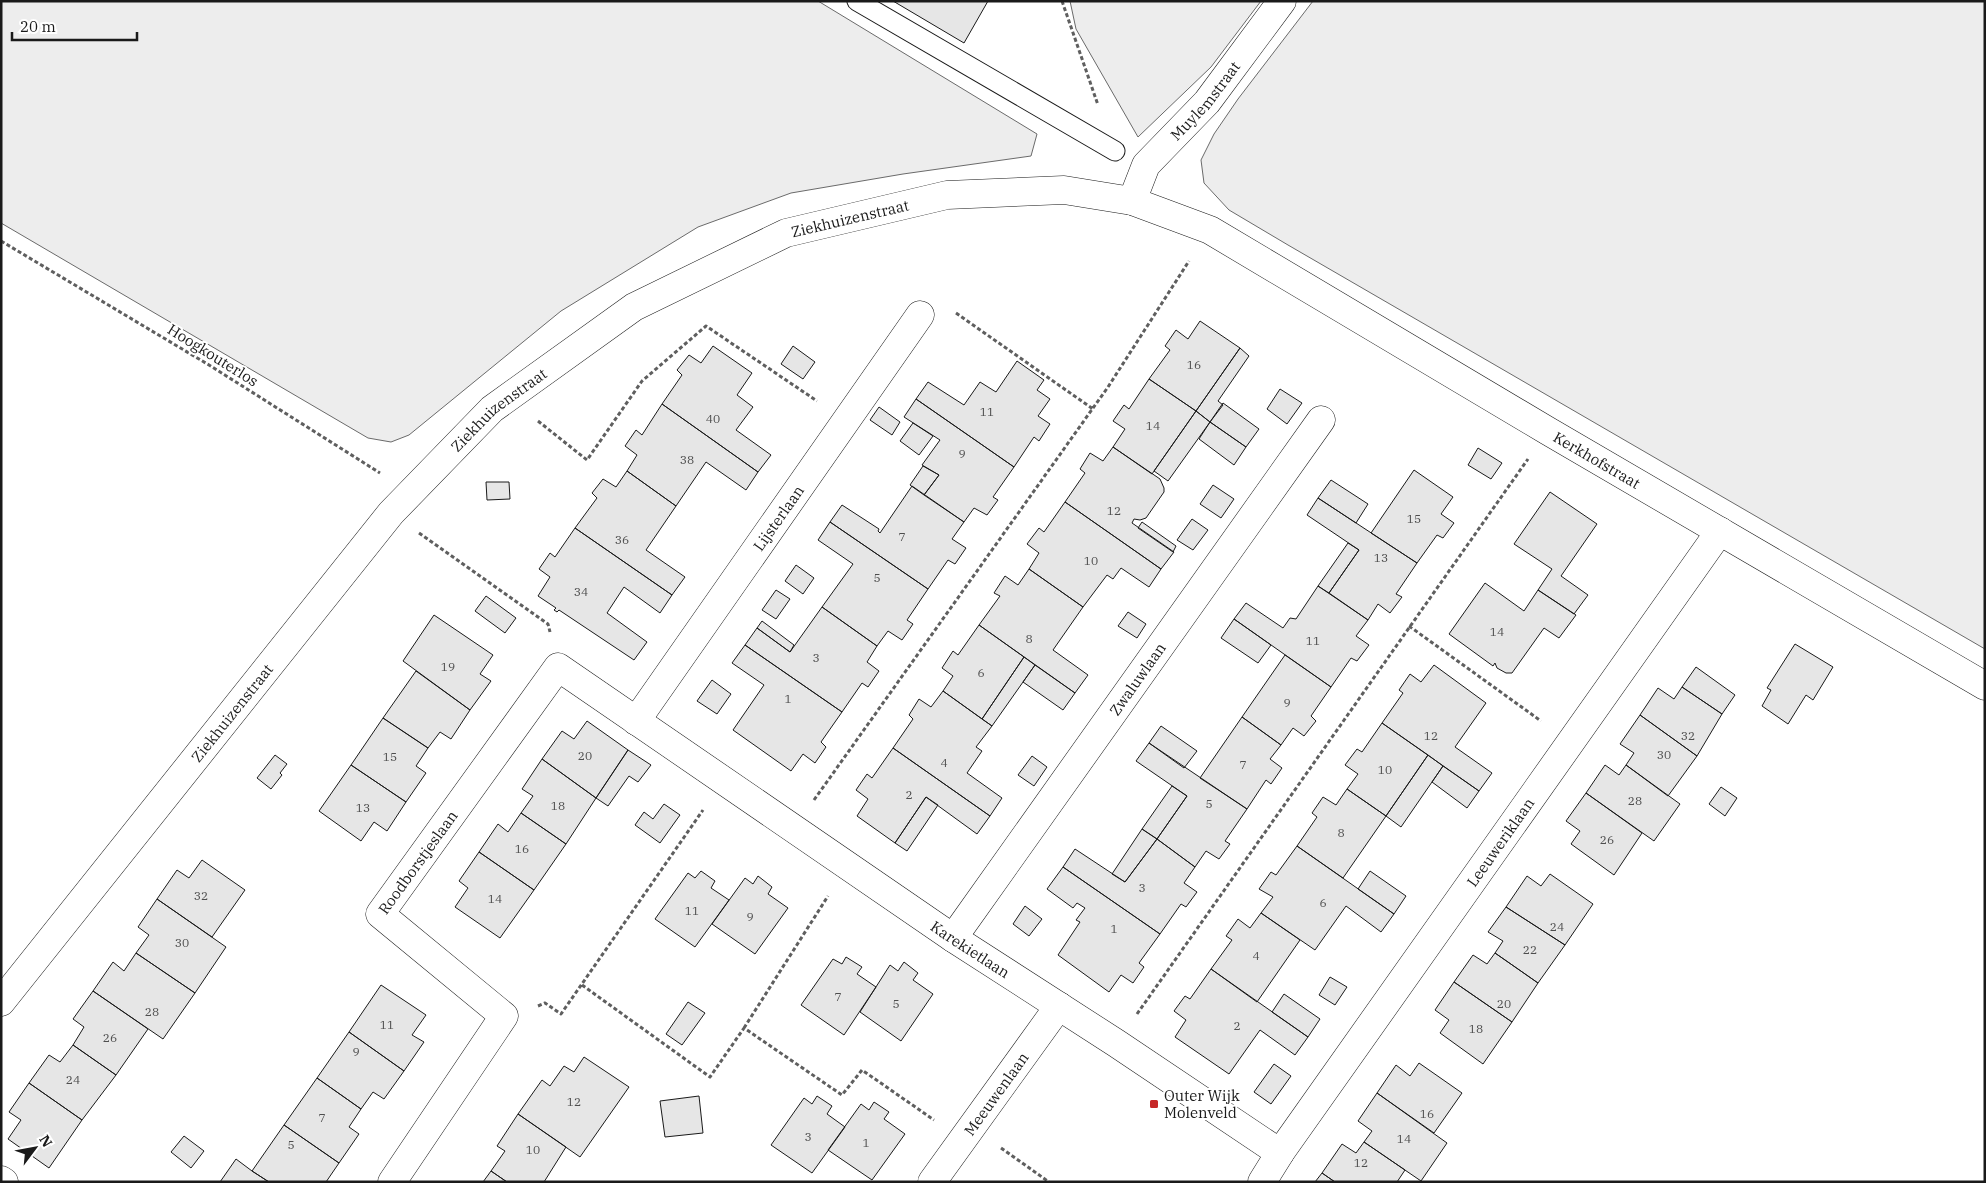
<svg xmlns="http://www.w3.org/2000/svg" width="1986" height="1183" font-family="'IBM Plex Serif',serif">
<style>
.built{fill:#ededed;stroke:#6a6a6a}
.building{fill:#e6e6e6;stroke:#1a1a1a}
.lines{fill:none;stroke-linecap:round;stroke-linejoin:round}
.service-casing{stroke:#1a1a1a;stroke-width:21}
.minor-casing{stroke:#1a1a1a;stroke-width:29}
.path{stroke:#5f5f5f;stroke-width:3;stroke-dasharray:4 2.5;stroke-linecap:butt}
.service{stroke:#fff;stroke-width:19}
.minor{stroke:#fff;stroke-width:28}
.poi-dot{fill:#c62828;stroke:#fff;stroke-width:2}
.labels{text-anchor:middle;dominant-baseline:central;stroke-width:4;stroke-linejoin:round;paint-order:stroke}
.number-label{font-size:12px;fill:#4d4d4d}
.street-label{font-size:15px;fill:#1a1a1a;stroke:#fff}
.poi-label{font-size:15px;fill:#1a1a1a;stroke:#fff;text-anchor:start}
</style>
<rect width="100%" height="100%" fill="#fff"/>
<path class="built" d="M1,1h817l219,133 -6,22 -128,18 -112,19 -93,34 -137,84 -152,124 -18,7 -23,-4 -367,-215z
M1070,1h191l-50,66 -73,70 -62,-108z
M1313,1h672v648l-697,-404 -59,-35 -25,-27 -3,-23 13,-26 24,-35z"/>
<path class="building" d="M893,1h95l-24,42z
M1200,321l40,27 -44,63 -47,-32 21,-29 -5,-4 11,-16 12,9z
M713,346l39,27 -15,22 16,12 -17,23 35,25 -13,17 -96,-68 20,-29 -5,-5 12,-15 12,8z
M793,346l22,16 -12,17 -22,-15z
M1240,348l9,8 -31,45 5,4 -13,17 -14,-11z
M1017,361l27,19 -7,10 13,9 -12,17 12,8 -11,17 -5,-4 -20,30 -98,-68 12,-17 36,23 16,-23 16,10z
M1149,379l47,32 -44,63 -39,-27 12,-18 -12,-8 11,-16 5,4z
M1280,389l22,14 -15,21 -20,-15z
M916,399l98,68 -21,30 5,3 -11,15 -13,-7 -10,14 -40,-27 15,-20 -17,-10 18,-25 -36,-23z
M1223,403l36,26 -13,18 -36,-25z
M662,404l96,68 -12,18 -40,-28 -30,44 -49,-35 10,-16 -12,-9 11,-16 6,5z
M879,407l21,15 -8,13 -22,-15z
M1196,411l14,11 -42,59 -14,-10z
M1210,422l36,25 -12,18 -35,-26z
M913,423l20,13 -14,19 -19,-14z
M1113,447l47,32 4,9v4l-18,26 -6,2 -6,-1 -2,4 42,29 -13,17 -96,-67 20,-29 -5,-4 10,-16 13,8z
M1478,448l24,15 -11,16 -23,-14z
M923,466l16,9 -15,20 -14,-10z
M1414,470l39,27 -12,17 13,9 -11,15 -6,-3 -20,28 -46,-30z
M627,471l49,35 -30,44 39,27 -13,18 -97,-67 22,-30 -5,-5 11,-14 13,8z
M1331,480l37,24 -12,19 -38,-25z
M486,482h23l1,17 -23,1z
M1213,485l21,14 -13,19 -21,-14z
M912,486l52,36 -12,17 14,9 -11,16 -7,-4 -20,29 -98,-67 12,-17 37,24 -1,2 2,2z
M1550,492l47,32 -36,52 27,19 -14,19 -36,-24 14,-21 -38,-25z
M1318,498l99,65 -21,31 6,3 -12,16 -12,-9 -10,16 -39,-27 30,-43 -52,-35z
M1065,502l96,67 -12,18 -28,-19 -8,11 -6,-4 -24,32 -54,-38 10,-16 -12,-9 12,-16 5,4z
M1192,519l16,11 -15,20 -16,-10z
M830,522l98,67 -21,31 6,4 -11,16 -14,-9 -11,15 -55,-39 31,-43 -35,-24z
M1142,522l34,24 -3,6 -35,-24z
M575,528l97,67 -12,18 -36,-26 -17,26 40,29 -13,18 -75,-50 -2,2 -3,-2 2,-2 -18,-12 12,-19 -11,-8 11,-16 5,4z
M1348,543l11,7 -30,43 -11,-7z
M796,565l18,13 -11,16 -18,-13z
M1029,569l54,38 -30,43 35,25 -13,18 -96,-68 21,-29 -6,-3 11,-17 13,9z
M1485,583l39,28 14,-21 38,25 -17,23 -15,-10 -32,45h-6l-9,-5 -2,-5 -2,3 -44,-32z
M1318,586l50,34 -12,16 13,9 -12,16 -6,-3 -20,29 -97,-68 12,-16 37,25 7,-10 6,1z
M776,590l14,9 -14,20 -14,-9z
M486,596l30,22 -11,15 -30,-22z
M822,607l55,39 -10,16 12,9 -11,16 -6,-4 -20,29 -97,-67 12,-17 33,24z
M1128,612l18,12 -9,14 -19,-12z
M434,615l59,40 -13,19 11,7 -21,29 -67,-49z
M1234,619l37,26 -13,18 -37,-25z
M762,621l32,24 -4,7 -33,-24z
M979,625l45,32 -42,62 -39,-28 10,-15 -11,-8 11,-17 5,4z
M1795,644l38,23 -20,33 -7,-5 -18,29 -26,-18 9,-16 -4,-2z
M745,645l97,67 -21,30 5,5 -11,16 -12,-9 -12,17 -58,-41 31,-45 -32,-22z
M1285,655l46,32 -20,29 5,5 -12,15 -11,-8 -12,17 -39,-28z
M1024,657l11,8 -43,61 -10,-7z
M1035,665l40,28 -12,17 -40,-28z
M1434,665l52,38 -31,44 37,26 -13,18 -97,-68 21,-30 -4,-3 11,-16 11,8z
M1696,667l39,28 -13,19 -40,-27z
M416,671l54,39 -19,29 -11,-7 -12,16 -45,-30z
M712,680l19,14 -14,20 -20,-13z
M1682,687l40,27 -25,42 -57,-41 18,-27 16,11z
M943,691l49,35 -16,21 6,4 -15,22 35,25 -12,18 -97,-68 20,-29 -4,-4 10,-16 12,8z
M1640,715l57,41 -29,40 -42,-31 8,-12 -14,-9z
M1242,717l39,28 -11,14 12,9 -11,16 -5,-4 -19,29 -47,-31z
M383,718l45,30 -12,18 10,7 -20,29 -55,-37z
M587,721l41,29 -32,48 -54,-39 20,-28 12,8z
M1382,723l46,32 -42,61 -39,-27 11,-15 -13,-9 12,-16 5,3z
M1161,726l36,25 -13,17 -35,-25z
M1149,743l98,66 -22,32 5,3 -11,15 -13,-8 -11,16 -38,-28 30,-43 -51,-35z
M893,748l97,68 -13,18 -51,-37 -31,46 -38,-27 11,-17 -12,-9 11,-16 5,4z
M628,750l23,15 -13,17 -9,-6 -21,30 -12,-8z
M275,755l12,9 -7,9 2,2 -11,14 -14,-11z
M1428,755l15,11 -42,61 -15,-11z
M1032,756l15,11 -13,19 -16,-11z
M542,759l54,39 -30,46 -45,-31 12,-17 -11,-7z
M351,765l55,37 -19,29 -13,-9 -13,19 -42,-30z
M1605,765l14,10 7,-10 54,39 -26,37 -68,-48z
M1443,766l36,25 -12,17 -35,-26z
M1172,786l15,10 -30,43 -15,-10z
M1721,787l16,11 -12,18 -16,-12z
M1347,789l39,27 -43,62 -46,-32 20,-29 -5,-4 11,-16 13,8z
M1586,793l56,40 -28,42 -43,-31 9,-13 -14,-10z
M926,797l12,8 -31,46 -12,-8z
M664,804l16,11 -20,28 -25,-18 9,-13 9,7z
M521,813l45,31 -32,46 -55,-38 19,-28 10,8z
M1142,829l15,10 -32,43 -13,-8z
M1157,839l38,28 -11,16 13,9 -11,15 -5,-3 -21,30 -97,-67 12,-18 50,33z
M1297,846l97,68 -13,18 -35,-26 -31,44 -54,-37 12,-16 -14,-8 12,-17 5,3z
M479,852l55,38 -34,48 -45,-31 13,-19 -9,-7z
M202,860l43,30 -33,47 -55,-38 20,-29 12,8z
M1063,867l97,67 -21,29 5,4 -11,16 -12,-8 -12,17 -51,-37 22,-33 -4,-2 9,-12 -8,-5 -4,5 -26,-19z
M701,871l14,10 -4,7 18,12 -34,47 -40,-28 33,-46 7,5z
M1370,871l36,25 -12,18 -36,-25z
M1550,874l43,30 -28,41 -59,-38 21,-31 14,10z
M758,876l14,11 -4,7 20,14 -33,46 -43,-30 33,-46 8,6z
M157,899l69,48 -31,46 -59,-40 13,-18 -11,-8z
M1025,906l17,13 -13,17 -16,-12z
M1506,907l59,38 -27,38 -43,-30 8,-12 -15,-9z
M1261,913l39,27 -43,62 -46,-33 21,-29 -6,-4 12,-17 12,9z
M136,953l59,40 -32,46 -70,-48 20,-29 11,9z
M1495,953l43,30 -26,39 -58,-40 19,-27 14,9z
M846,957l16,10 -5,7 19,13 -32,48 -43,-30 32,-46 9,5z
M904,962l14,11 -5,7 20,14 -32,47 -41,-29 30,-47 8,6z
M1211,969l97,68 -13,18 -35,-25 -31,44 -54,-37 11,-17 -12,-9 11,-15 5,3z
M1330,977l17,10 -12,18 -16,-10z
M1454,982l58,40 -29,42 -43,-31 9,-13 -14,-10z
M381,985l45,30 -14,20 12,7 -20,29 -55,-39z
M93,991l55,38 -32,46 -43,-30 11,-18 -11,-8z
M1284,994l36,25 -12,18 -36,-25z
M688,1002l17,11 -23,32 -16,-11z
M349,1032l55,39 -20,28 -11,-7 -12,17 -44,-31z
M73,1045l43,30 -34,45 -53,-37 20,-28 11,7z
M584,1057l45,30 -49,70 -62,-43 24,-34 8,6 14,-20 10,6z
M1419,1063l43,30 -28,40 -57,-40 19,-28 14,11z
M1274,1064l17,12 -20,28 -17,-12z
M317,1078l44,31 -12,18 10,7 -20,29 -55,-38z
M29,1083l53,37 -33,48 -41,-29 13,-19 -12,-8z
M1377,1093l70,50 -26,38 -57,-39 8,-11 -14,-10z
M699,1096l4,37 -38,4 -5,-36z
M817,1096l15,10 -5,8 18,13 -33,46 -41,-28 33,-47 8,6z
M874,1102l15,10 -5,7 21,15 -33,46 -44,-30 33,-46 8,6z
M518,1114l48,33 -22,35h-37l-16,-11 14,-20 -8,-5z
M284,1125l55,38 -13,19h-57l-17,-11z
M184,1136l20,15 -13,17 -20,-16z
M1364,1142l41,28 -8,12h-62l-13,-9 20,-29 14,9z
M236,1159l16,12 17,11h-49z
M491,1171l16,11h-24z
M1322,1173l13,9h-20z"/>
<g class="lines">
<defs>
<path id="service" d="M857,1l258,150"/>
<g id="minor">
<path id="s1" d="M1132,201l14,-36 61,-63 75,-101"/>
<path id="s2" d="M636,721l284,-406"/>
<path id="s3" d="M953,938l368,-518"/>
<path id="s4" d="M1,1002l390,-489 101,-104 142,-102 152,-74 161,-38 117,-5 68,11 78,29 338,201 437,255"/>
<path id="s5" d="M1280,1153l440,-622"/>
<path d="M1,1180l3,2"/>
<path id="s6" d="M392,1182l112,-166 -124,-102 178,-247 395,271 163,105 164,110 -18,29"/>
<path id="s7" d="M932,1182l127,-176"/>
</g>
</defs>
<use href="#service" class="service-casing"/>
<use href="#minor" class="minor-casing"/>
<path class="path" d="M1062,1l36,104
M1,241l208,124 171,108
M956,313l137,96
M538,421l49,39 55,-79 64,-55 111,75
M419,533l129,91 2,8
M1409,626l132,95
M814,800l294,-413 81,-126
M582,985l128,92 34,-49 98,67 20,-25 72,50
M538,1006l7,-3 16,11 142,-204
M1137,1014l391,-555
M744,1028l84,-132
M1001,1148l48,34"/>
<use href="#service" class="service"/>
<use href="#minor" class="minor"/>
</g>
<rect class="poi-dot" x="1149" y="1099" width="10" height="10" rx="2.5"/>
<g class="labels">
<g class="number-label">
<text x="1194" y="364">16</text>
<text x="987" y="411">11</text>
<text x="713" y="418">40</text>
<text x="1153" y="425">14</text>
<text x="962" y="453">9</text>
<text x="687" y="459">38</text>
<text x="1114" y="510">12</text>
<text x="1414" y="518">15</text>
<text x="902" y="536">7</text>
<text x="622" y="539">36</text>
<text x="1381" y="557">13</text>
<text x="1091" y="560">10</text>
<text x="877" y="577">5</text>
<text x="581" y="591">34</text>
<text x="1497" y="631">14</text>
<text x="1029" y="638">8</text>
<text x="1313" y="640">11</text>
<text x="816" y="657">3</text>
<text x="448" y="666">19</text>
<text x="981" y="672">6</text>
<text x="788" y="698">1</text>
<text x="1287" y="702">9</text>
<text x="1431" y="735">12</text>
<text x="1688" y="735">32</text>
<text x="1664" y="754">30</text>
<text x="585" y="755">20</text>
<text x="390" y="756">15</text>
<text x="944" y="762">4</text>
<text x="1243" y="764">7</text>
<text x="1385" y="769">10</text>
<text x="909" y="794">2</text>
<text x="1635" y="800">28</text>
<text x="1209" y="803">5</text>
<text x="558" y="805">18</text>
<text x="363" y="807">13</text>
<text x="1341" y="832">8</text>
<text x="1607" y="839">26</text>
<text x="522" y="848">16</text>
<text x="1142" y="887">3</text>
<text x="201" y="895">32</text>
<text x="495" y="898">14</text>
<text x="1323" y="902">6</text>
<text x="692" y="910">11</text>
<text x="750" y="916">9</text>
<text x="1557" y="926">24</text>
<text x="1114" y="928">1</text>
<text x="182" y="942">30</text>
<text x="1530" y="949">22</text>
<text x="1256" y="955">4</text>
<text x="838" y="996">7</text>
<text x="896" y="1003">5</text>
<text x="1504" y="1003">20</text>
<text x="152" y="1011">28</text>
<text x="387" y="1024">11</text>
<text x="1237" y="1025">2</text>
<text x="1476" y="1028">18</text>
<text x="110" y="1037">26</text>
<text x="356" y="1051">9</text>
<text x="73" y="1079">24</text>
<text x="574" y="1101">12</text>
<text x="1427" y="1113">16</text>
<text x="322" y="1117">7</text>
<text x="808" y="1136">3</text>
<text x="1404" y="1138">14</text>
<text x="866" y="1142">1</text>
<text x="291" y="1144">5</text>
<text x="533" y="1149">10</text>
<text x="1361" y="1162">12</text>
</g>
<g class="street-label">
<text stroke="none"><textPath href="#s1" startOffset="126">Muylemstraat</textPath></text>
<text stroke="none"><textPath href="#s4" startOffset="1180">Ziekhuizenstraat</textPath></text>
<text transform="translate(213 355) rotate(32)">Hoogkouterlos</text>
<text stroke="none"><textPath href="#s4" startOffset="775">Ziekhuizenstraat</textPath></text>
<text stroke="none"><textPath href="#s4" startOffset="1999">Kerkhofstraat</textPath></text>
<text stroke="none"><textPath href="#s2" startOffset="248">Lijsterlaan</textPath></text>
<text stroke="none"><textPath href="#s3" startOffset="318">Zwaluwlaan</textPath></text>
<text stroke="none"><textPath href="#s4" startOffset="370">Ziekhuizenstraat</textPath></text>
<text stroke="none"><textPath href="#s5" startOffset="381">Leeuweriklaan</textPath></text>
<text stroke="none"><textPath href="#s6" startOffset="425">Roodborstjeslaan</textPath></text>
<text stroke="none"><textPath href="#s6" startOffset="1165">Karekietlaan</textPath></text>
<text stroke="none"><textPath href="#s7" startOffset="109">Meeuwenlaan</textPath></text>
</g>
<g class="poi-label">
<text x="1164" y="1095">Outer Wijk<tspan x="1164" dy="17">Molenveld</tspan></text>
</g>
</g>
<rect width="1986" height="1183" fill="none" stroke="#1a1a1a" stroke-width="5"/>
<g transform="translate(35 1148) rotate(58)" stroke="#ffffff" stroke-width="4" paint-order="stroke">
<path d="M0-4L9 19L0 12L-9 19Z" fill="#1a1a1a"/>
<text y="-8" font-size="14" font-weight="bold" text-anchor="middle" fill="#1a1a1a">N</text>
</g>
<path d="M12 32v8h125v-8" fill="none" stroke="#1a1a1a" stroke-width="2.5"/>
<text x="20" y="32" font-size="15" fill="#1a1a1a" stroke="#ffffff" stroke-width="4" paint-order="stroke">20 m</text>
</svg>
